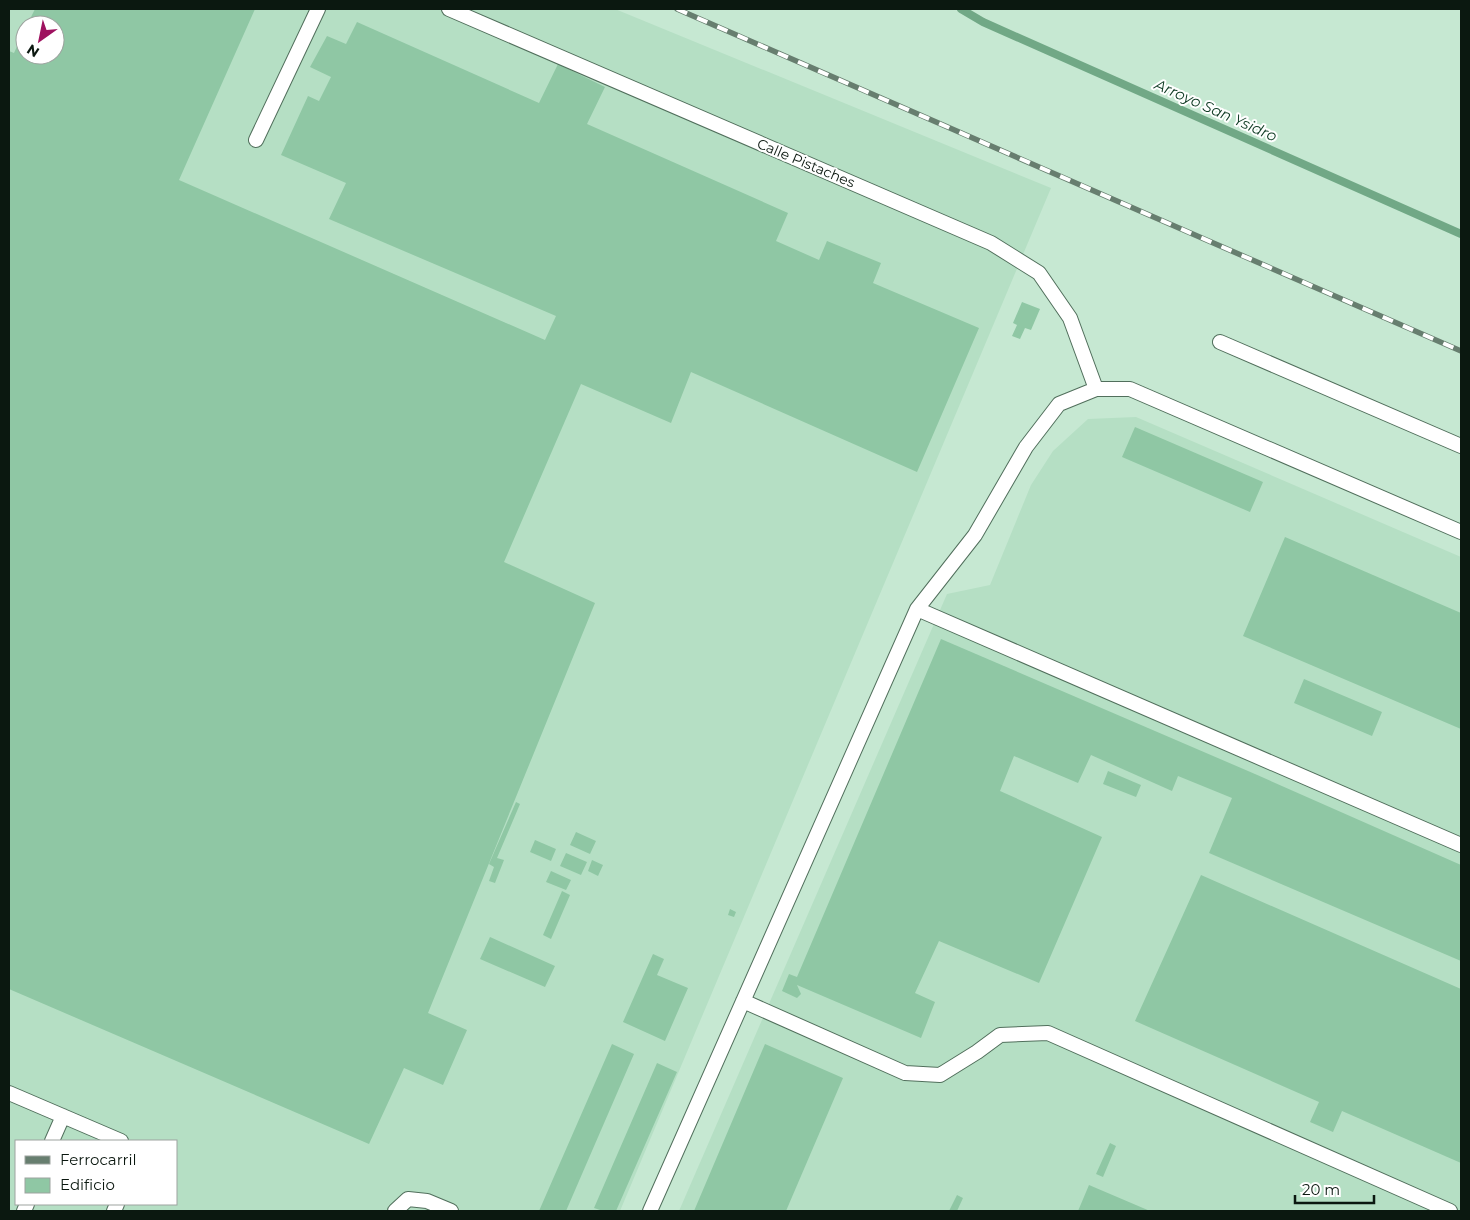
<svg xmlns="http://www.w3.org/2000/svg" width="1470" height="1220" font-family="Montserrat,sans-serif">
<style>
.built{fill:#b5dfc4;fill-rule:evenodd}
.lines{fill:none;stroke-linecap:round;stroke-linejoin:round}
.stream{stroke:#71a886;stroke-width:8}
.building{fill:#8fc7a4}
.service-casing{stroke:#516f5c;stroke-width:16}
.service{stroke:#fff;stroke-width:14}
.rail-casing{stroke:#677e6f;stroke-width:5.5}
.rail{stroke:#fff;stroke-width:4;stroke-dasharray:11;stroke-linecap:butt}
.labels{text-anchor:middle;dominant-baseline:central;stroke-width:4;stroke-linejoin:round;paint-order:stroke}
.street-label{font-size:14px;fill:#0b1810;stroke:#fff}
.water-label{font-size:15px;font-style:italic;fill:#0d3a22;stroke:#fff}
</style>
<rect width="100%" height="100%" fill="#c6e8d2"/>
<path class="built" d="M9,9h606l436,179 -431,1023h-611zM25,25h30v30h-30zM16,1141h160v63h-160z
M1136,417l325,140v654h-782l268,-617 43,-9 41,-100 22,-34 35,-32z"/>
<g class="lines">
<path class="stream" d="M961,9l22,13 478,212"/>
</g>
<path class="building" d="M35,9h220l-76,171 366,160 11,-24 -227,-97 17,-36 -65,-28 27,-59 11,5 12,-24 -21,-10 17,-31 19,8 11,-22 182,81 19,-39 47,23 -18,37 201,89 -12,28 43,19 8,-19 54,22 -8,20 106,45 -62,144 -226,-100 -20,51 -90,-39 -77,178 91,41 -167,410 39,17 -24,55 -39,-17 -35,76 -360,-155v-938l5,2 11,-24v26h30v-30h-28z
M1022,302l18,7 -9,21 -6,-2 -5,11 -8,-3 5,-11 -4,-2z
M1135,427l128,55 -13,30 -128,-55z
M1285,537l176,76v116l-218,-93z
M941,639l314,135 206,91v96l-252,-108 23,-55 -54,-22 -6,15 -81,-36 -13,28 -64,-27 -14,35 102,46 -63,146 -100,-42 -24,52 20,9 -14,36 -124,-53 4,9 -4,4 -15,-7 7,-17 8,3z
M1304,679l78,33 -10,24 -78,-33z
M1108,771l33,14 -5,12 -33,-13z
M516,802l4,2 -23,54 7,2 -9,23 -6,-2 5,-14 -5,-3z
M576,832l20,9 -6,13 -20,-9z
M535,840l21,9 -5,12 -21,-9z
M566,853l21,9 -6,13 -21,-9z
M592,860l11,5 -5,11 -10,-5z
M551,871l20,9 -5,10 -20,-8z
M1201,875l260,114v174l-119,-52 -9,21 -23,-10 9,-20 -184,-81z
M562,891l8,4 -19,44 -8,-4z
M730,909l6,3 -2,5 -6,-2z
M490,937l65,29 -10,21 -65,-28z
M653,954l11,5 -7,16 31,13 -23,53 -42,-19z
M612,1044l22,10 -68,157h-27z
M765,1044l78,34 -57,133h-92z
M657,1063l20,9 -61,139h-13l-9,-3z
M1110,1143l6,3 -13,31 -7,-3z
M1089,1185l61,26h-72z
M957,1195l6,3 -6,13h-8z"/>
<g class="lines">
<defs>
<path id="service" d="M449,9l542,234 48,30 31,45 26,71
M256,140l62,-131
M1220,342l241,104
M917,609l544,236
M743,1001l162,72 35,2 37,-23 23,-17 48,-2 402,178
M9,1093l112,48
M52,1141l11,-25
M24,1211l3,-7
M114,1211l3,-7
M395,1211l13,-12 19,2 24,10
M650,1211l267,-602 58,-74 51,-88 33,-43 37,-15h34l331,143"/>
</defs>
<use href="#service" class="service-casing"/>
<use href="#service" class="service"/>
<defs>
<path id="rail" d="M677,9l784,342"/>
</defs>
<use href="#rail" class="rail-casing"/>
<use href="#rail" class="rail"/>
</g>
<g class="labels">
<g class="street-label">
<text transform="translate(806 163) rotate(23)">Calle Pistaches</text>
</g>
<g class="water-label">
<text transform="translate(1216 110) rotate(24)">Arroyo San Ysidro</text>
</g>
</g>
<rect width="1470" height="1220" fill="none" stroke="#0b1810" stroke-width="20"/>
<rect x="15" y="1140" width="162" height="65" fill="#ffffff" stroke="#9da39f"/>
<rect x="25" y="1156" width="25" height="8" fill="#677e6f" stroke="#9da39f"/>
<text x="60" y="1165" font-size="15" fill="#0b1810">Ferrocarril</text>
<rect x="25" y="1178" width="25" height="15" fill="#8fc7a4" stroke="#9da39f"/>
<text x="60" y="1190" font-size="15" fill="#0b1810">Edificio</text>
<g transform="translate(40 40) rotate(213)"><circle r="24" fill="#ffffff" stroke="#9da39f"/>
<path d="M0-4L9 19L0 12L-9 19Z" fill="#9e125f"/>
<text y="-8" font-size="14" font-weight="bold" text-anchor="middle" fill="#0b1810">N</text>
</g>
<path d="M1295 1195v8h79v-8" fill="none" stroke="#0b1810" stroke-width="2.5"/>
<text x="1302" y="1195" font-size="15" fill="#0b1810" stroke="#ffffff" stroke-width="4" paint-order="stroke">20 m</text>
</svg>
